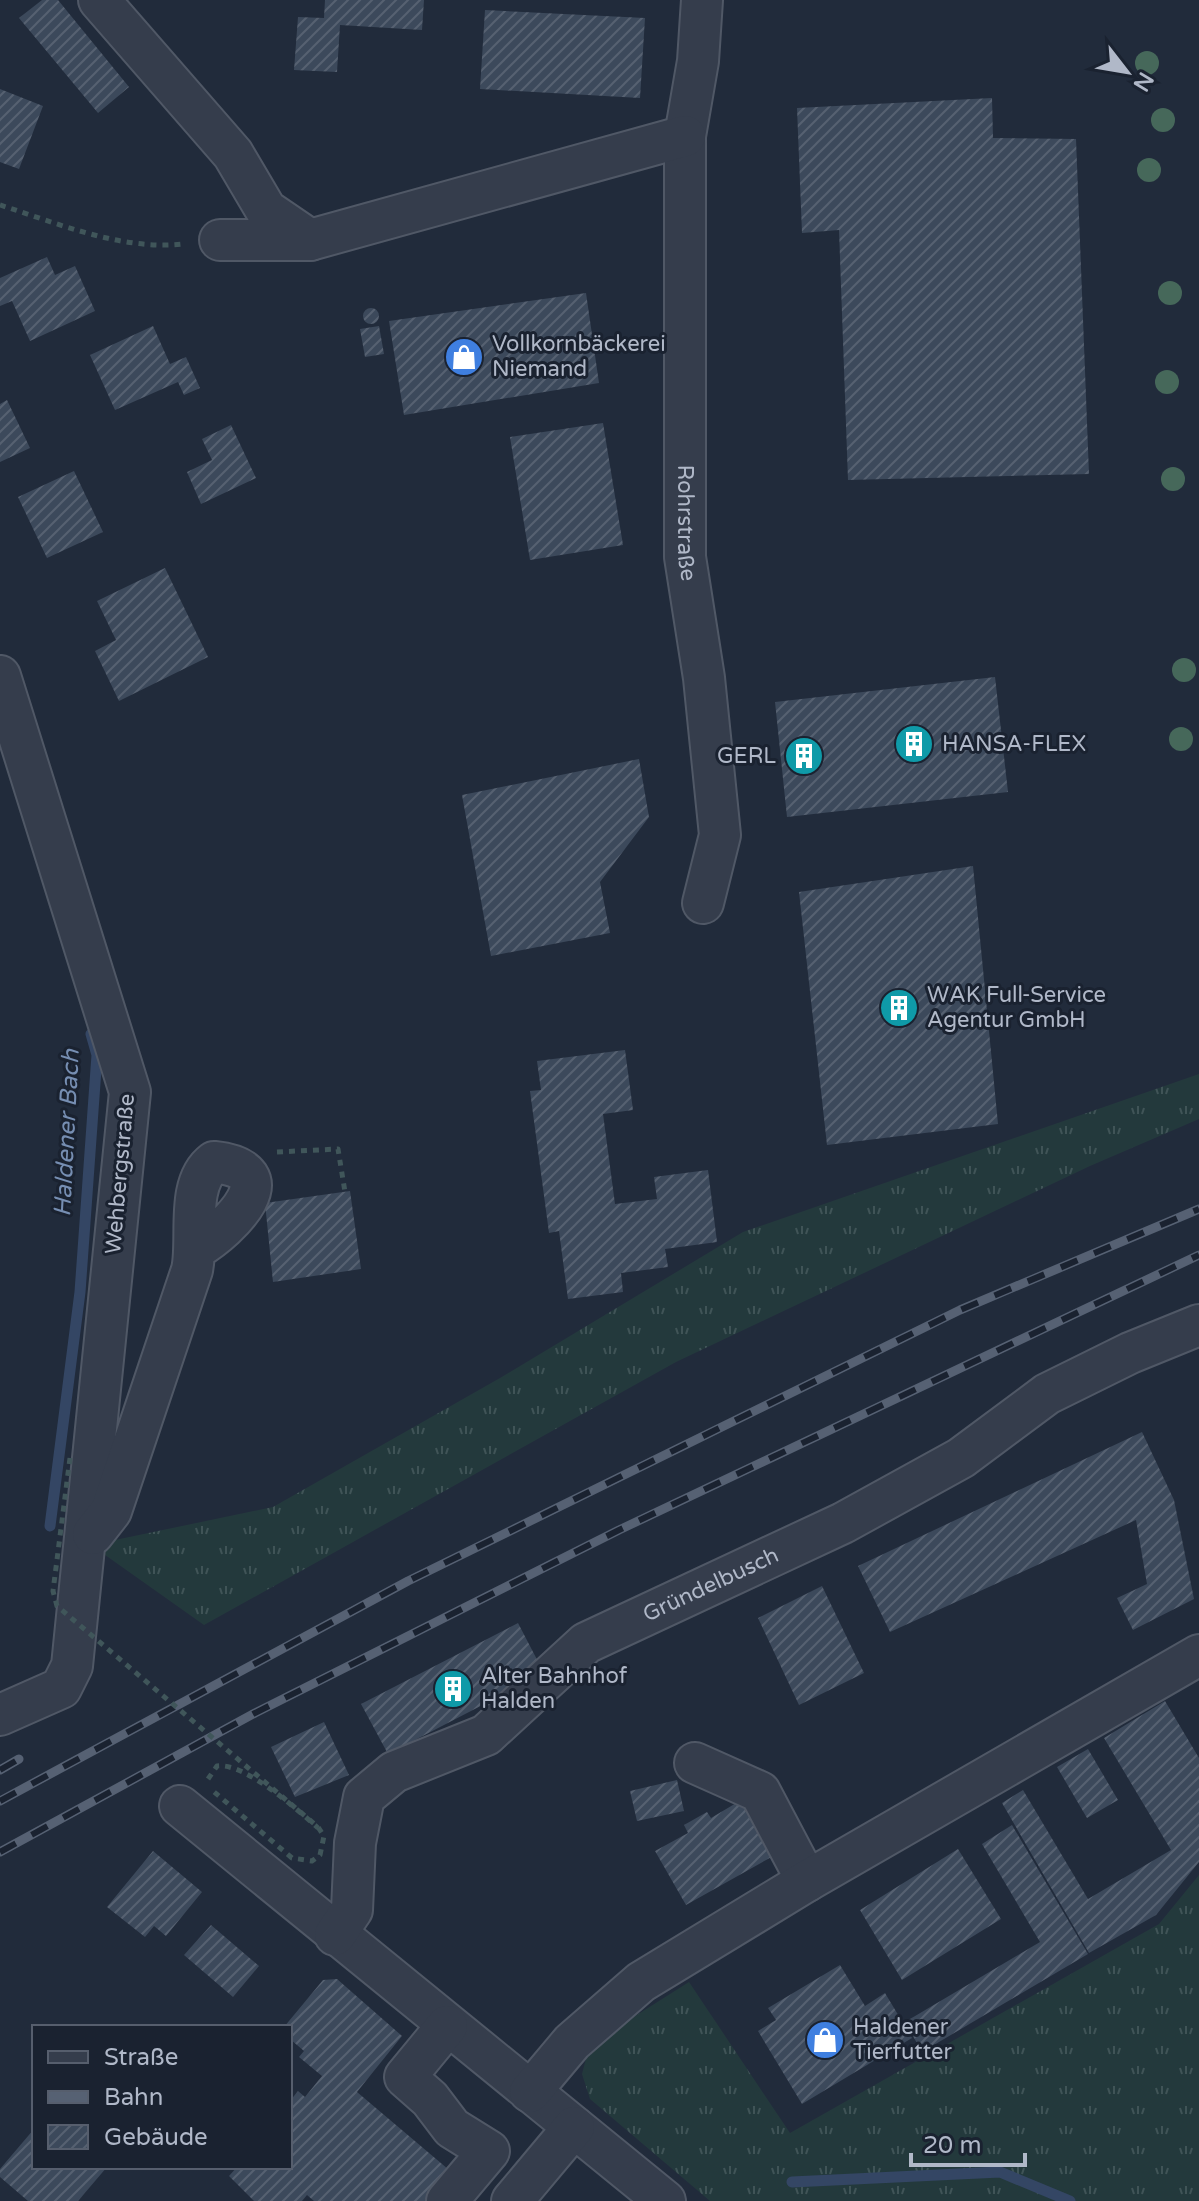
<svg xmlns="http://www.w3.org/2000/svg" width="1199" height="2201" font-family="'Varela Round',sans-serif">
<style>
.grass{fill:url(#grass-tufts)}
.lines{fill:none;stroke-linecap:round;stroke-linejoin:round}
.stream{stroke:#344664;stroke-width:11}
.building{fill:url(#building-hatch)}
.minor-casing{stroke:#505866;stroke-width:44}
.path{stroke:#40565a;stroke-width:5;stroke-dasharray:6 6;stroke-linecap:butt}
.minor{stroke:#353d4c;stroke-width:40}
.rail-casing{stroke:#566173;stroke-width:9}
.rail{stroke:#1a2230;stroke-width:6;stroke-dasharray:18;stroke-linecap:butt}
.path-bridge{stroke:#40565a;stroke-width:5;stroke-dasharray:6 6;stroke-linecap:butt}
.tree{fill:#46685a}
.labels{text-anchor:middle;dominant-baseline:central;stroke-width:6;stroke-linejoin:round;paint-order:stroke}
.poi-label{font-size:22px;fill:#b0b8c8;stroke:#1a2230;text-anchor:start}
.street-label{font-size:22px;fill:#b0b8c8;stroke:#1a2230}
.water-label{font-size:24px;font-style:italic;fill:#768eb2;stroke:#1a2230}
</style>
<defs>
<pattern id="grass-tufts" width="24" height="20" patternUnits="userSpaceOnUse" patternTransform="scale(2)"><rect width="24" height="20" fill="#23393c"/><path d="M3 7l-1-3M5 7V3M7 7l1-3M15 17l-1-3M17 17v-4M19 17l1-3" fill="none" stroke="#405457"/></pattern>
<pattern id="building-hatch" width="6" height="6" patternUnits="userSpaceOnUse" patternTransform="scale(2)"><rect width="6" height="6" fill="#3c495b"/><path d="M-1 1l2-2M0 6l6-6M5 7l2-2" fill="none" stroke="#566171"/></pattern>
</defs>
<rect width="100%" height="100%" fill="#212b3b"/>
<path class="grass" d="M1199,1074v45l-109,47 -414,196 -472,263 -113,-80 182,-38 227,-129 243,-146z
M1199,1875v326h-489l-120,-102 -8,-25 5,-19 23,-23 79,-50 101,151 369,-209z"/>
<g class="lines">
<path class="stream" d="M50,1526l30,-234 17,-237 -6,-21
M792,2182l208,-10 70,29"/>
</g>
<path class="building" d="M42,0h16l71,87 -31,26 -79,-95z
M325,0h99l-2,30 -82,-5 -3,47 -43,-2 4,-53 26,1z
M485,10l160,8 -5,80 -160,-9z
M0,89l43,17 -24,63 -19,-7z
M992,98l1,40 83,1 13,335 -241,6 -9,-250 -37,3 -5,-125z
M47,257l8,18 20,-9 20,45 -65,30 -18,-40 -12,5v-28z
M586,293l13,90 -195,32 -15,-94z
M363 316a8 8 0 1 1 16 0a8 8 0 1 1-16 0Z
M153,326l17,38 16,-7 14,31 -16,7 -6,-13 -63,28 -25,-55z
M379,326l5,28 -19,3 -5,-28z
M7,400l23,48 -30,14v-58z
M603,423l20,122 -93,15 -20,-123z
M231,425l25,53 -55,26 -14,-32 25,-12 -10,-21z
M74,471l29,61 -56,26 -29,-61z
M165,568l43,89 -89,44 -24,-50 21,-11 -19,-39z
M995,677l13,115 -221,25 -12,-115z
M639,759l10,58 -49,65 10,51 -119,23 -29,-161z
M973,866l25,258 -171,21 -28,-253z
M625,1050l8,60 -30,4 12,90 42,-5 -3,-22 54,-7 9,72 -52,7 3,18 -47,6 2,19 -55,7 -9,-68 -10,2 -19,-142 11,-1 -4,-29z
M350,1191l11,78 -88,13 -8,-79z
M1142,1432l32,68 20,99 -61,31 -16,-32 30,-14 -11,-64 -246,112 -32,-66z
M822,1586l42,87 -65,32 -41,-87z
M518,1623l26,50 -156,81 -27,-50z
M1165,1701l34,57v104l-43,53 -67,38 -87,-150 21,-13 65,109 83,-49 -67,-112z
M324,1722l25,53 -54,22 -24,-50z
M1088,1749l30,51 -31,18 -30,-51z
M677,1780l7,31 -47,10 -7,-30z
M743,1799l32,56 -89,50 -31,-54 33,-18 -4,-8 23,-13 4,6z
M1012,1825l76,129 -166,98 -17,-30 135,-80 -58,-98z
M958,1849l43,70 -99,61 -42,-70z
M153,1851l49,41 -36,44 -12,-10 -9,11 -38,-30z
M211,1925l48,41 -26,31 -49,-42z
M840,1965l25,41 20,-13 27,45 -110,66 -44,-73 18,-11 -8,-12z
M337,1979l65,57 -45,56 98,83 -22,26h-119l-7,-6 -5,6h-48l-25,-25 8,-9h53v-66l8,-10 7,6 17,-21 -23,-19 5,-6 -14,-12v-12h-6l39,-47z
M34,2129v38h73l-29,34h-50l-28,-24v-8z"/>
<g class="lines">
<defs>
<g id="minor">
<path d="M99,0l134,154 33,56 44,30"/>
<path id="s1" d="M702,0l-4,61 -13,75v421l19,121 16,157 -17,68"/>
<path d="M220,240h90l375,-104"/>
<path d="M0,676l130,416 -58,574 -11,22 -61,27"/>
<path d="M93,1534l18,-23 81,-241c7,-31 -7,-86 22,-108 76,8 16,66 -17,86"/>
<path d="M695,1763l65,29 47,89"/>
<path d="M180,1806l485,395"/>
<path id="s2" d="M335,1935l17,-25 3,-67 9,-46 30,-25 92,-37 100,-92 257,-120 118,-65 86,-64 83,-41 69,-28"/>
<path d="M447,2026l-42,51 25,22 22,29 37,23 -42,50"/>
<path d="M530,2092l42,-50 69,-60 166,-101 392,-226"/>
<path d="M512,2201l62,-74"/>
</g>
</defs>
<use href="#minor" class="minor-casing"/>
<path class="path" d="M0,205c57,18 122,46 183,39
M277,1152l61,-3 7,43
M208,1779l9,-13c27,-4 81,44 101,62"/>
<use href="#minor" class="minor"/>
<defs>
<path id="rail" d="M0,1770l19,-11
M0,1801l408,-220 552,-271 239,-101
M0,1852l255,-139 364,-183 580,-275"/>
</defs>
<use href="#rail" class="rail-casing"/>
<use href="#rail" class="rail"/>
<path class="path-bridge" d="M70,1458l-17,133 4,15 261,221 6,9 -4,19 -8,6 -20,-3 -79,-67"/>
</g>
<g class="tree">
<circle cx="1147" cy="63" r="12"/>
<circle cx="1163" cy="120" r="12"/>
<circle cx="1149" cy="170" r="12"/>
<circle cx="1170" cy="293" r="12"/>
<circle cx="1167" cy="382" r="12"/>
<circle cx="1173" cy="479" r="12"/>
<circle cx="1184" cy="670" r="12"/>
<circle cx="1181" cy="739" r="12"/>
</g>
<defs>
<symbol id="shop-disc" viewBox="-11 -11 22 22"><circle r="9.5" fill="#3f7fe0" stroke="#1a2230"/><path d="M-5-2.5h2.3a2.7 3.5 0 0 1 5.4 0H5L5.5 6h-11ZM-1.5-2.5h3a1.5 2.3 0 0 0-3 0Z" fill="#fff"/></symbol>
<symbol id="building-disc" viewBox="-11 -11 22 22"><circle r="9.5" fill="#0f9aa8" stroke="#1a2230"/><path d="M-4-6H4V6H1V3H-1V6H-4ZM-2.5-4.3h1.7v1.8h-1.7ZM.8-4.3h1.7v1.8H.8ZM-2.5-1h1.7V.8h-1.7ZM.8-1h1.7V.8H.8Z" fill="#fff"/></symbol>
</defs>
<g fill-rule="evenodd">
<use href="#shop-disc" x="442" y="335" width="44" height="44"/>
<use href="#building-disc" x="892" y="722" width="44" height="44"/>
<use href="#building-disc" x="782" y="734" width="44" height="44"/>
<use href="#building-disc" x="877" y="986" width="44" height="44"/>
<use href="#building-disc" x="431" y="1667" width="44" height="44"/>
<use href="#shop-disc" x="803" y="2018" width="44" height="44"/>
</g>
<g class="labels">
<g class="poi-label">
<text x="492" y="344">Vollkornbäckerei<tspan x="492" dy="25">Niemand</tspan></text>
<text x="942" y="744">HANSA-FLEX</text>
<text x="776" y="756" text-anchor="end">GERL</text>
<text x="927" y="995">WAK Full-Service<tspan x="927" dy="25">Agentur GmbH</tspan></text>
<text x="481" y="1676">Alter Bahnhof<tspan x="481" dy="25">Halden</tspan></text>
<text x="853" y="2027">Haldener<tspan x="853" dy="25">Tierfutter</tspan></text>
</g>
<g class="street-label">
<text stroke="none"><textPath href="#s1" startOffset="524">Rohrstraße</textPath></text>
<text transform="translate(120 1174) rotate(-85)">Wehbergstraße</text>
<text stroke="none"><textPath href="#s2" startOffset="556">Gründelbusch</textPath></text>
</g>
<g class="water-label">
<text transform="translate(67 1133) rotate(-87)">Haldener Bach</text>
</g>
</g>
<rect x="32" y="2025" width="260" height="144" fill="#1a2230" stroke="#565e6d" stroke-width="2"/>
<rect x="48" y="2051" width="40" height="12" fill="#353d4c" stroke="#565e6d" stroke-width="2"/>
<text x="104" y="2065" font-size="24" fill="#b0b8c8">Straße</text>
<rect x="48" y="2091" width="40" height="12" fill="#566173" stroke="#565e6d" stroke-width="2"/>
<text x="104" y="2105" font-size="24" fill="#b0b8c8">Bahn</text>
<rect x="48" y="2125" width="40" height="24" fill="url(#building-hatch)" stroke="#565e6d" stroke-width="2"/>
<text x="104" y="2145" font-size="24" fill="#b0b8c8">Gebäude</text>
<g transform="translate(1127 72) rotate(121)" stroke="#1a2230" stroke-width="6" paint-order="stroke">
<path d="M0-6L14 30L0 20L-14 30Z" fill="#b0b8c8"/>
<text y="-12" font-size="22" font-weight="bold" text-anchor="middle" fill="#b0b8c8">N</text>
</g>
<path d="M911 2153v12h114v-12" fill="none" stroke="#b0b8c8" stroke-width="4"/>
<text x="923" y="2153" font-size="24" fill="#b0b8c8" stroke="#1a2230" stroke-width="6" paint-order="stroke">20 m</text>
</svg>
